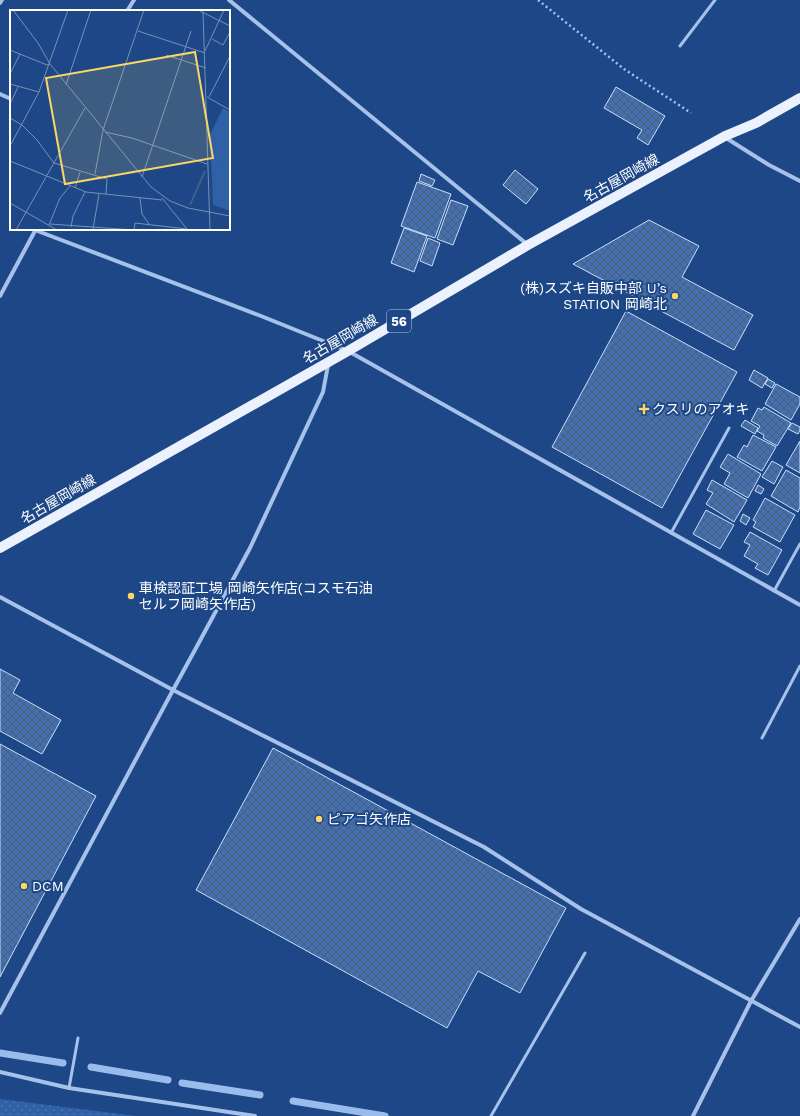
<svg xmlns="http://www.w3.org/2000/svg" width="800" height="1116" font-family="'Work Sans','Noto Sans JP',sans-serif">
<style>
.park{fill:url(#park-dots)}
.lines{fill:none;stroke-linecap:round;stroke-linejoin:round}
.stream{stroke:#9abced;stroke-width:7}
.building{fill:url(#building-cross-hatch);stroke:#cbdef8}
.path{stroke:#a6c2eb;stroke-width:2.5;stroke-dasharray:2 3;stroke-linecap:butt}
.lane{stroke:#a6c2eb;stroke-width:3}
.street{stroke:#a6c2eb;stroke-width:4}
.primary{stroke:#ebf2fe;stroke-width:10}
.poi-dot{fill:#fbd665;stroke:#1d4787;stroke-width:1.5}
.labels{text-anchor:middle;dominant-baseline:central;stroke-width:4;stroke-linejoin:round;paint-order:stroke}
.shield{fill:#1d4787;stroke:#bbc8db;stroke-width:1}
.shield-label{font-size:13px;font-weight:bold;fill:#fff}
.street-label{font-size:14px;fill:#fff;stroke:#1d4787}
.poi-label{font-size:14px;fill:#fff;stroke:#1d4787;text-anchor:start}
.inset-river{fill:none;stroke:#405e8d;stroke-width:2}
.inset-road{fill:none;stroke:#7791b7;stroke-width:1}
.view{fill:#fbd665;fill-opacity:0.15;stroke:#fbd665;stroke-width:2}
.inset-edge{fill:none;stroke:#fff;stroke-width:2}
</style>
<defs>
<pattern id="park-dots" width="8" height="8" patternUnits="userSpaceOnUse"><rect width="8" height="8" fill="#3060a5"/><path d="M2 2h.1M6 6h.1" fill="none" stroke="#4f78b2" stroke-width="1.8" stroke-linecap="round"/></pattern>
<pattern id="building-cross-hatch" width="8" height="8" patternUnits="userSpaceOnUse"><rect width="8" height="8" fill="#4570b0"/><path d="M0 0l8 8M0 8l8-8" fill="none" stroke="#495c79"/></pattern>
</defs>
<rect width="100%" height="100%" fill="#1d4787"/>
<path class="park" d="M0,1099l137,17h-137z"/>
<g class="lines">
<path class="stream" d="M0,1053l63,10
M91,1067l77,13
M182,1083l78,12
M293,1101l92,15"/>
</g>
<path class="building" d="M616,87l49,29 -17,29 -11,-7 5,-8 -38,-22z
M515,170l23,19 -12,15 -23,-19z
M421,174l14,6 -3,6 -13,-5z
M417,182l34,12 -16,44 -34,-12z
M451,200l17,6 -15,39 -16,-6z
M649,220l50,26 -17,31 71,38 -19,35 -161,-86z
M404,228l23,8 -13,36 -23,-9z
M428,238l12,5 -8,23 -12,-5z
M626,311l111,61 -75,136 -110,-61z
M754,370l14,8 -6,10 -13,-8z
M768,379l7,4 -3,5 -7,-4z
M776,384l24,13v7l-9,16 -26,-16z
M764,407l27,16 -14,23 -14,-8 1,-3 -7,-4 3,-5 -9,-5 7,-13 4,2z
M745,420l13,8 -3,6 -14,-8z
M792,423l8,4v3l-2,4 -10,-5z
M753,435l23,12 -14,24 -25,-14 7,-12 3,2z
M800,441v32l-14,-8z
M728,454l33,20 -13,24 -24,-14 6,-11 -10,-6z
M772,461l11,6 -9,17 -12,-7z
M786,470l14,8v29l-2,5 -27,-16z
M712,480l35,20 -13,22 -28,-18 7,-11 -6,-3z
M758,485l6,4 -3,5 -6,-3z
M765,498l30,17 -15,27 -27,-15 3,-5 -3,-2z
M706,510l28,15 -14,24 -27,-15z
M743,514l7,4 -4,7 -6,-4z
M750,532l32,18 -14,25 -13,-7 3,-4 -14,-8 6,-11 -6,-3z
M0,669l20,11 -7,13 48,27 -19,34 -42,-23z
M0,744l96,52 -96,181z
M273,748l293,160 -46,85 -42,-22 -31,57 -251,-138z"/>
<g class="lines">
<path class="path" d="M538,0l86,69 67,44"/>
<path class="lane" d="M680,46l35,-46
M671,533l58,-105
M774,591l26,-47
M762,738l38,-72
M69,1088l9,-50
M491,1116l94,-163"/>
<path class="street" d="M229,0l299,245
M0,3l2,-3
M127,11l7,-11
M0,94l11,5
M726,138l43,27 31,16
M35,230l226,86 87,35 452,254
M0,296l36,-67
M0,597l173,93 311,157 97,62 219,118
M0,1013l173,-323 23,-42 54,-100 73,-156 5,-27
M0,1072l69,16 186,28
M693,1116l58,-115 49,-82"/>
<path class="primary" d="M0,548l348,-197 180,-106 197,-109 31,-13 44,-25"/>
</g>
<g class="poi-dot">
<circle cx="675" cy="296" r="4"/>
<path d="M642 403h4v4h4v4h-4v4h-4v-4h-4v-4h4z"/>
<circle cx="131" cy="596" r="4"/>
<circle cx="319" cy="819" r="4"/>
<circle cx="24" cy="886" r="4"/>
</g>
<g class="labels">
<rect class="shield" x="387" y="310" width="24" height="22" rx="3"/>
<g class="shield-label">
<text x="399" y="321">56</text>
</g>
<g class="street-label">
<text transform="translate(621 178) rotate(-29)">名古屋岡崎線</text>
<text transform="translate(340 339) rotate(-30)">名古屋岡崎線</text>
<text transform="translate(58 499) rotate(-30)">名古屋岡崎線</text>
</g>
<g class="poi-label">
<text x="667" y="288" text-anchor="end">(株)スズキ自販中部 U’s<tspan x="667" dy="16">STATION 岡崎北</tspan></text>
<text x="652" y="409">クスリのアオキ</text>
<text x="139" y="588">車検認証工場 岡崎矢作店(コスモ石油<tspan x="139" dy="16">セルフ岡崎矢作店)</tspan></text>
<text x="327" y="819">ピアゴ矢作店</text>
<text x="32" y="886">DCM</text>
</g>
</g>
<g transform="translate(10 10)">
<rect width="220" height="220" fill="#1d4787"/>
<path d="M213,98l7,4v99l-17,-6 -3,-70z" fill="#3060a5"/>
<path d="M214,150l6,2v35l-16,-7 -1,-13 5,-16z" fill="#3060a5"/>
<path class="inset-river" d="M180,195l15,-34"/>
<path class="inset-road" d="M188,0l32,16M193,2l7,218M128,21l67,22M202,29l11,6 7,-13M0,40l37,15 3,-1 -12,-21 -25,-33M195,41l19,-41M156,45l40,13M40,54l101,123 19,14 18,7 42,8M0,64l10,-20M0,74l29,8M56,75l25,-75M197,87l23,13M199,87l21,-41M0,94l8,-17M0,108l12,7 15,15 17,23 53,16 -1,15M95,122l27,6 75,26M0,136l29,-54 29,-82M0,151l76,31 76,8M85,164l8,-44 41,-120M132,167l49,-146M65,178l5,-16M130,188l2,16 7,10M152,188l25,31M0,193l47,27M40,214l84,6M39,215l11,-27 10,-12M61,217l2,-11 12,-24M83,219l6,-35M6,220l69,-122M124,220l1,-7 52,6"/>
<path class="view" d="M185,42l18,106 -148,26 -19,-106z"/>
<rect width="220" height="220" class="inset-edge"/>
</g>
</svg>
